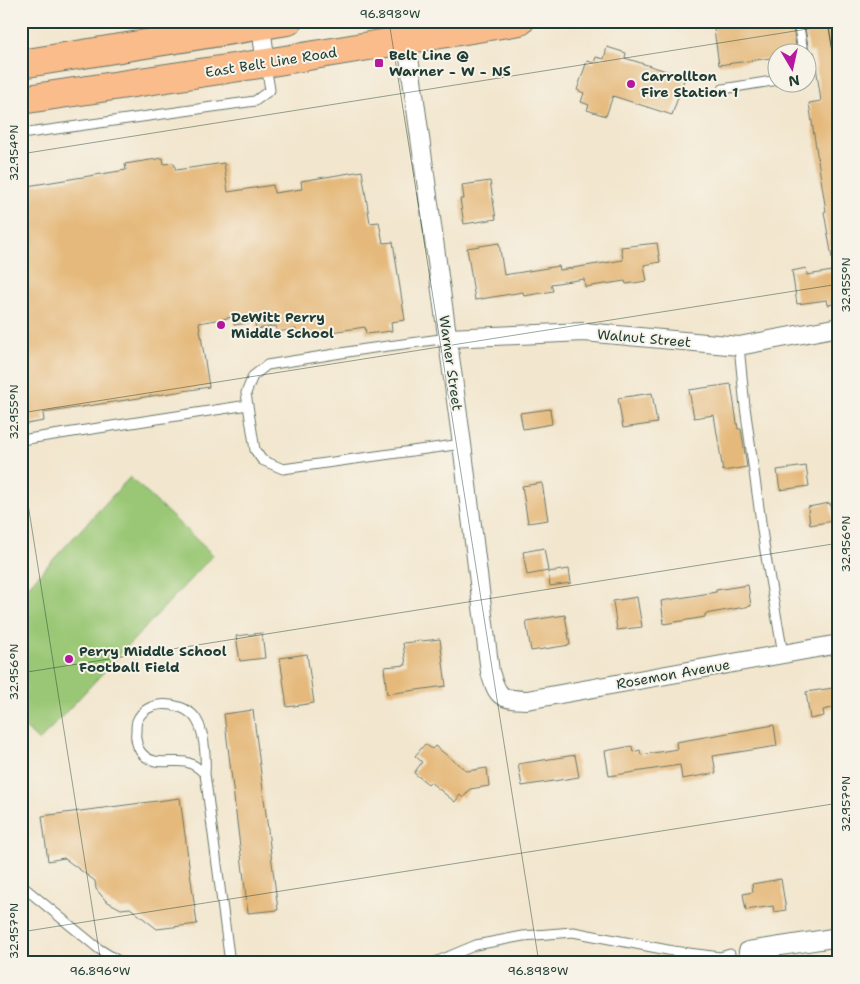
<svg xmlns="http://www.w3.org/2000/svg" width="860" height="984" font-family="'Shantell Sans',sans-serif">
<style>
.green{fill:#9ac775;stroke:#5c8254}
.building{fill:#e5b97c}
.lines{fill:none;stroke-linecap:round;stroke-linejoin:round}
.service-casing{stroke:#69786a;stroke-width:11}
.minor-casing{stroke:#69786a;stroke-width:20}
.primary-casing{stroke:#69786a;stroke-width:30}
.service{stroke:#fff;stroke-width:9}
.minor{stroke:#fff;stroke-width:18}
.primary{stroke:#fabc8b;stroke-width:28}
.ticks{fill:none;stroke:#1f3d34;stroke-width:1;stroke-opacity:0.45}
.poi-dot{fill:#b5179e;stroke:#f7f3e8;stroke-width:2}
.labels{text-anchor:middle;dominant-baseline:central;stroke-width:4;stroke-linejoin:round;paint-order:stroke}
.poi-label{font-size:14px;font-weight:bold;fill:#1f3d34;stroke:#f7f3e8;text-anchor:start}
.street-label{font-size:14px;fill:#1f3d34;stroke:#f7f3e8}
.neatline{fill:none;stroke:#1f3d34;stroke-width:2}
.ticks-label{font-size:12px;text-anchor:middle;fill:#1f3d34}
</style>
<rect width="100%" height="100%" fill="#f7f3e8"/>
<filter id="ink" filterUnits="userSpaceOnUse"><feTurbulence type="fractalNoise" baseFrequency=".02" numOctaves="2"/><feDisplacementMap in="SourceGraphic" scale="10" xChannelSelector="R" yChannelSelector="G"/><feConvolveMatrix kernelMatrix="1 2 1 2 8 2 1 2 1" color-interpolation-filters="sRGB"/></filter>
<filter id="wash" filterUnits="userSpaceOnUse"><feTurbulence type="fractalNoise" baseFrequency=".0096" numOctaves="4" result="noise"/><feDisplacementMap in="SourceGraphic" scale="20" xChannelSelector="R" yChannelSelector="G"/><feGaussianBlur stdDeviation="1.12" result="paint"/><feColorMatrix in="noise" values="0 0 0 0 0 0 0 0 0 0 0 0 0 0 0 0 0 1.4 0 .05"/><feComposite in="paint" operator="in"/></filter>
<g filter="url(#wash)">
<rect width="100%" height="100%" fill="#f2e6ce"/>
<path class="green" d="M130,477l83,78 -174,186 -18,-17v-130z"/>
<g id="blocks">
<path class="building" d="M721,21h71l5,31h-19v5l-59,8 -6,-43z
M804,21h24l6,36 5,-1v21l-5,1 5,29v150l-7,1 -8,-46 2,-1 -17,-108 12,-2 -7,-49h-5z
M607,47l19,6 -1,5 60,19 -13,38 -59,-19 -7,20 -19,-6 2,-5 -8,-3 3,-9 -7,-3 10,-29 7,2 2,-6 8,2z
M163,158l1,6 10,-1 2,7 48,-7 4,29 45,-7 1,8 28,-4 -1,-8 61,-10 8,52 9,-1 4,21 10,-1 12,78 -14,2 1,9 -26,3 -1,-7 -68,10 -1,-8 -19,3 -1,-6 -20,3 -1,-7 -21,3 -1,-8 -34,6 10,64 -166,26 1,8 -23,4v-238l105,-17 -1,-6z
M490,181l6,38 -32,5 -4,-25h4l-2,-14z
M499,243l5,32 55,-9 1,4 63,-10 -2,-13 36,-4 3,19 -16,3 3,16 -21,3 -1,-3 -40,6 -1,-8 -33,5 2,7 -29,5 -1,-4 -48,8 -8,-52z
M806,268l1,7 32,-5v33l-11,2 -1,-5 -30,4 -5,-33z
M731,384l7,45h3l6,38 -24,4 -9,-56 -20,3 -5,-28z
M652,393l5,30 -34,5 -5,-30z
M550,409l2,15 -29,5 -3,-16z
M806,466l3,20 -29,4 -3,-20z
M542,483l6,37 -20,3 -6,-37z
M830,503l3,18 -23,4 -2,-18z
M544,548l4,23 -21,4 -4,-23z
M569,569l2,14 -21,3 -2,-14z
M748,585l3,21 -46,8v3l-41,7 -3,-23 55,-9v-2z
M637,597l5,30 -25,3 -4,-29z
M565,615l5,30 -39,6 -5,-30z
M262,633l3,25 -25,3 -4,-25z
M440,639l6,47 -59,8 -3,-27 22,-2 -3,-22z
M307,654l7,49 -27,4 -7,-49z
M833,688l3,19 -13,3 1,6 -14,3 -4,-27z
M253,710l25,200 -30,3 -24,-199z
M774,725l3,21 -64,10 3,17 -34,6 -2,-14 -71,11 -4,-25 27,-5 1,6 7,-2 1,5 36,-6 -1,-7z
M425,744l7,5 3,-3 32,25 20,-3 2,18 -19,3 -7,9 -3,-3 -5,7 -25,-20 -2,2 -14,-11 8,-11 -7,-6z
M575,755l4,22 -57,9 -4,-22z
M180,798l17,126 -40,5 -27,-21 -9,1 -15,-8 -10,-12 -1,-8 -31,-23 -16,3 -6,-45z
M781,879l5,31 -12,2 -1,-6 -27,4 -3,-16 10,-2 -1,-8z"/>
</g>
</g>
<g filter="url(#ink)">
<use href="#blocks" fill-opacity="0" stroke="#69786a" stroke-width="1"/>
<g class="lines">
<defs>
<path id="service" d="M798,21l5,31
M723,89l55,-9
M21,134l234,-33 15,-11 -4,-25
M448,338l-82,11 -99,16 -14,11 -7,17 9,57 7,10 21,9 179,-25
M739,346l6,61 20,144 18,103
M21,440l227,-35
M205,774c-6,-6 -11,-10 -19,-12 -15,-3 -34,6 -46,-11 -3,-5 -5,-14 -4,-19 0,-3 0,-8 1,-11 9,-22 42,-20 56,-6 12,12 13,43 12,59l25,189
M21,885l78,64 23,14
M433,963l43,-18 47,-9 50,-4 100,19 47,6
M721,963l-1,-6 10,-3"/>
<path id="minor" d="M260,21l6,42
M404,21l58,423 28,228c8,26 10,27 37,28l312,-56
M448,338l136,-6 155,14 100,-19
M748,951l91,-14"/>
<path id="primary" d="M21,64l267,-43
M21,100l245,-37 254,-42"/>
</defs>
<use href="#service" class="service-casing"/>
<use href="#minor" class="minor-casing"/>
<use href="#primary" class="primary-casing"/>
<use href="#service" class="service"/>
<use href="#minor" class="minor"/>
<use href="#primary" class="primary"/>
</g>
</g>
<path class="ticks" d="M389,21l150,942M827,21l12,74M21,154l818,-130M21,413l818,-129M21,460l80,503M21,673l818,-130M21,932l818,-129"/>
<g class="poi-dot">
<rect x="374" y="58" width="10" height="10" rx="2.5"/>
<circle cx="631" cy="84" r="5"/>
<circle cx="221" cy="325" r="5"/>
<circle cx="69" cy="659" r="5"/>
</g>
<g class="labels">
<g class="poi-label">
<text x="389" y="55">Belt Line @<tspan x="389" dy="16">Warner - W - NS</tspan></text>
<text x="641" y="76">Carrollton<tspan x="641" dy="16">Fire Station 1</tspan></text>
<text x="231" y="317">DeWitt Perry<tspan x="231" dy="16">Middle School</tspan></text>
<text x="79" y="651">Perry Middle School<tspan x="79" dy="16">Football Field</tspan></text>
</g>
<g class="street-label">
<text transform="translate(271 62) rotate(-9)">East Belt Line Road</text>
<text transform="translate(644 338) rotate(5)">Walnut Street</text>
<text transform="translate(451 363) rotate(82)">Warner Street</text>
<text transform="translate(673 674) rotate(-10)">Rosemon Avenue</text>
</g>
</g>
<rect width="860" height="984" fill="none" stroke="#f7f3e8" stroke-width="55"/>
<g transform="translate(792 68) rotate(171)"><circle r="24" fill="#f7f3e8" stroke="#a1aaa0"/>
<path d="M0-4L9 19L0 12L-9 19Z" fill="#b5179e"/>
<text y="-8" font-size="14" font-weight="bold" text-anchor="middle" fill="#1f3d34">N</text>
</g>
<rect x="28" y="28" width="804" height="928" class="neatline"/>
<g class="ticks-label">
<text x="390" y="18">96.898°W</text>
<text transform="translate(14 153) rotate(-90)" y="4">32.954°N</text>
<text transform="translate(846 285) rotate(-90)" y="4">32.955°N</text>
<text transform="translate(14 412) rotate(-90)" y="4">32.955°N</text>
<text transform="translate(846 544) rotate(-90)" y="4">32.956°N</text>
<text transform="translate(14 672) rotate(-90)" y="4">32.956°N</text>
<text transform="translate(846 804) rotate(-90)" y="4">32.957°N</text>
<text transform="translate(14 931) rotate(-90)" y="4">32.957°N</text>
<text x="100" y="975">96.896°W</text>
<text x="538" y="975">96.898°W</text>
</g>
</svg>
